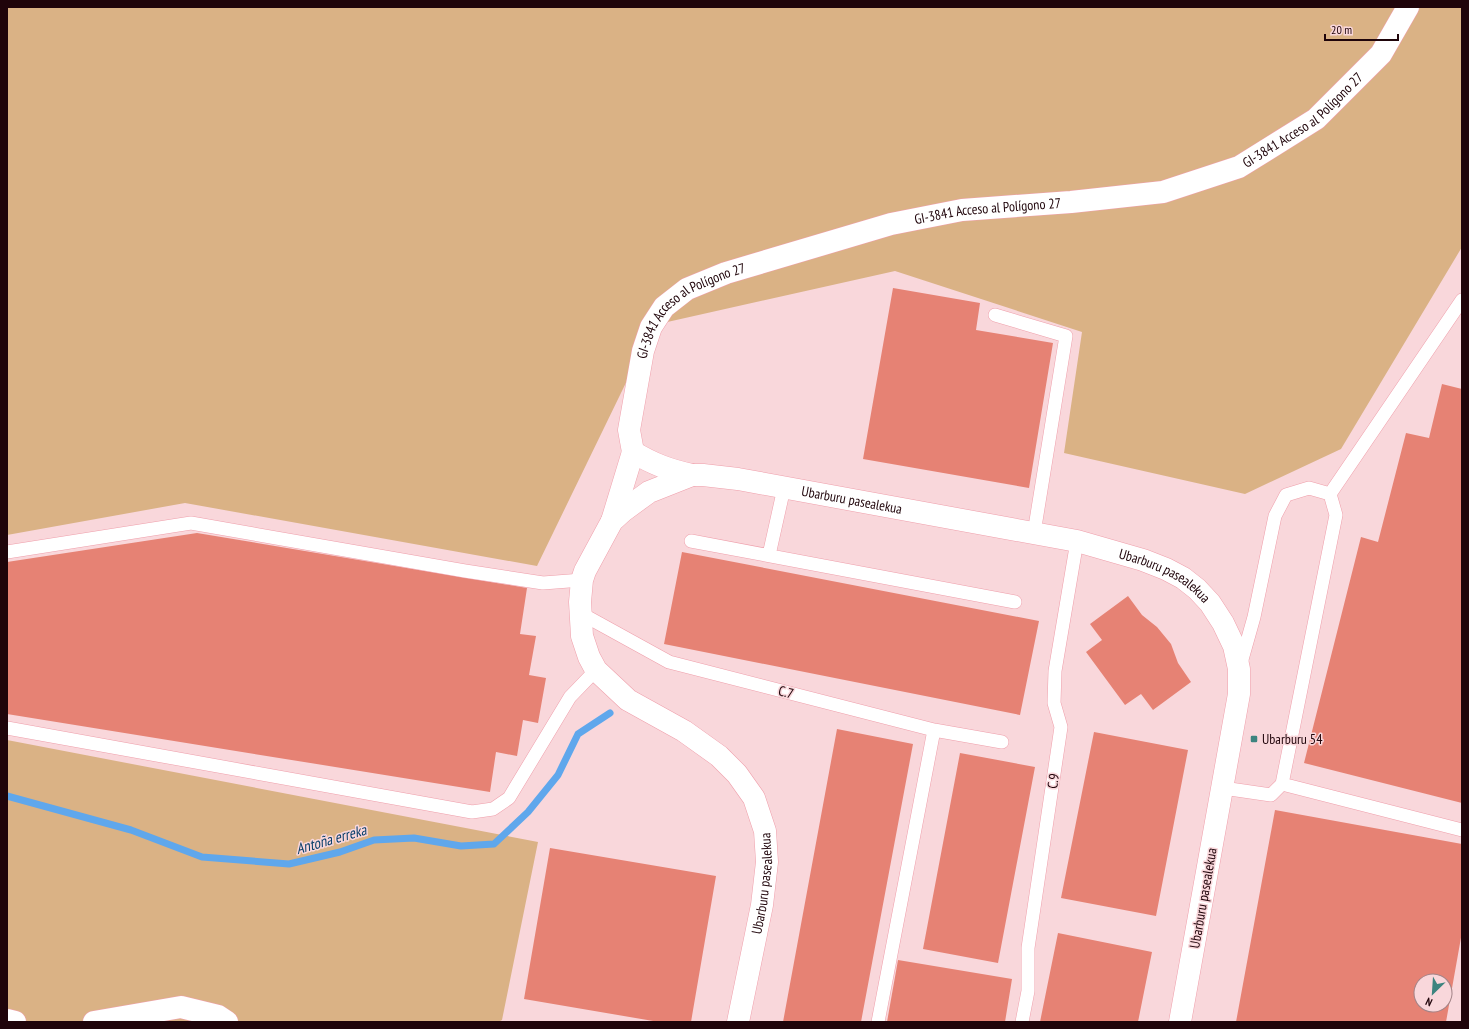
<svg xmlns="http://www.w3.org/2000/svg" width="1469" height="1029" font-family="'PT Sans Narrow',sans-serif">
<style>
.green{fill:#dab285}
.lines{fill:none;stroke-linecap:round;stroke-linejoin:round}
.stream{stroke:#5fa7ec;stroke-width:7}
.building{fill:#e68274;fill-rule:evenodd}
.service-casing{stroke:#ef9fab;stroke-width:14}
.minor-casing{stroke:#ef9fab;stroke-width:23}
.secondary-casing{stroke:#ef9fab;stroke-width:23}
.service{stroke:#fff;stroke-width:13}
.minor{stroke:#fff;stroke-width:22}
.secondary{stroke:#fff;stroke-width:22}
.poi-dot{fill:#3d847f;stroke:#f9d7db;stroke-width:1.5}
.labels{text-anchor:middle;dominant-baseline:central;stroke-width:3;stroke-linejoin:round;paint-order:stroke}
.street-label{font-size:14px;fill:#1f040a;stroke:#f9d7db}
.poi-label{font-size:14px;fill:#1f040a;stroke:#f9d7db;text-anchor:start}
.water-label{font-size:15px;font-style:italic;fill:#073e6a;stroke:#f9d7db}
</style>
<rect width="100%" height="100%" fill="#f9d7db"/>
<path class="green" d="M7,7h1455v240l-121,202 -96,45 -181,-41 18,-121 -187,-61 -241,54 -117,241 -352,-63 -178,32z
M7,740l531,102 -36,178 -4,2h-491z"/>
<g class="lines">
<path class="stream" d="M7,796l124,34 71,27 87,7 51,-12 34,-12 40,-2 47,8 33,-2 34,-32 30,-37 20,-41 32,-21"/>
</g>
<path class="building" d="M893,288l87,15 -4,27 77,13 -24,145 -166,-29z
M1442,384l20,5v414l-158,-40 57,-226 17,5 28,-109 23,5z
M197,533l330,55 -7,46 16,2 -7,39 17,3 -8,45 -15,-3 -6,36 -21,-4 -6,40 -483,-78v-152z
M682,552l357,69 -19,94 -356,-71z
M1128,596l14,19 15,12 14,17 7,19 13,19 -38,28 -12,-16 -16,11 -39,-53 16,-12 -12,-16z
M837,729l76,15 -52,278h-78z
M1094,732l94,18 -32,166 -95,-18z
M960,753l75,14 -37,196 -75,-14z
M1275,810l187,34v88l-16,90h-210zM1421,981h24v24h-24z
M550,848l166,28 -25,146h-32l-135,-23z
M1058,933l94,19 -14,70h-98z
M898,960l114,19 -7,43h-118z"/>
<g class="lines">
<defs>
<path id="service" d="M995,315l71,21 -32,197
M1330,494l132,-194
M691,541l324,61
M7,552l184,-29 274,48 78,12 39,-3
M769,555l15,-67
M580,613l89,49 265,68 68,12
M7,728l465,84 21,-3 16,-11 61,-101 26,-27
M1282,784l180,46
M1223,788l48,7 11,-11 54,-269 -6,-21 -21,-6 -23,7 -11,21 -21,101 -13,46
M878,1022l56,-292
M1022,1022l6,-31v-43l33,-221 -7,-24 1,-32 22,-130"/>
<g id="minor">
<path d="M7,1020l8,2"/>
<path d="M94,1022l87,-15 37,9 9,6"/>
<path id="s1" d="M738,1022l24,-117 5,-43 -2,-31 -11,-33 -17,-24 -18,-18 -35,-25 -56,-31 -32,-30 -7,-13 -7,-21 -2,-34 2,-22 3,-9 27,-50 11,-10 26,-19 43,-17h11l35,4 339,62 66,19 23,9 17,9 14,11 13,14 13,20 11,23 5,23v25l-59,328"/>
</g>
<g id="secondary">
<path id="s2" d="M633,452l-4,-22 14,-79 8,-24 13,-20 23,-18 39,-16 165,-49 71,-14 109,-8 92,-10 76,-25 77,-48 65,-65 27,-47"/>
<path d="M633,452c20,12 36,18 59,23"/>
<path d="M612,521l21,-69"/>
</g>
</defs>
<use href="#service" class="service-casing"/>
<use href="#minor" class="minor-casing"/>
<use href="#secondary" class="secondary-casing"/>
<use href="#service" class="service"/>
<use href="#minor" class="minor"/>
<use href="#secondary" class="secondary"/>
</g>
<rect class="poi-dot" x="1250" y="735" width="8" height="8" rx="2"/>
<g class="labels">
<g class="street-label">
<text stroke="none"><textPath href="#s2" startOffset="829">GI-3841 Acceso al Polígono 27</textPath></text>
<text stroke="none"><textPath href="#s2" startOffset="493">GI-3841 Acceso al Polígono 27</textPath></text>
<text stroke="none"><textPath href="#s2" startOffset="169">GI-3841 Acceso al Polígono 27</textPath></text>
<text stroke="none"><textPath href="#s1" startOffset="849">Ubarburu pasealekua</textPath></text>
<text stroke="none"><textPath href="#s1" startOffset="1173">Ubarburu pasealekua</textPath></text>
<text transform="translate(786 692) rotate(14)">C.7</text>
<text transform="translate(1053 781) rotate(-82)">C.9</text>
<text stroke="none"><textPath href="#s1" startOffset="141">Ubarburu pasealekua</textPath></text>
<text transform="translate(1203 898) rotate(-80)">Ubarburu pasealekua</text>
</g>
<g class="poi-label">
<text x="1262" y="739">Ubarburu 54</text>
</g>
<g class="water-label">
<text transform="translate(331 839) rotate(-16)">Antoña erreka</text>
</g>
</g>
<rect width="1469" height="1029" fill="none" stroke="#1f040a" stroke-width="16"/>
<g transform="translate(1433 993) rotate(205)"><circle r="19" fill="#f9d7db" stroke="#a28387"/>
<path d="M0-3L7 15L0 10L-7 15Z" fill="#3d847f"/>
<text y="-6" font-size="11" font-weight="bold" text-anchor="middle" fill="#1f040a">N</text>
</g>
<path d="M1325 34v6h73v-6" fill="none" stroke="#1f040a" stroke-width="2"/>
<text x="1331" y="34" font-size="12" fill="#1f040a" stroke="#f9d7db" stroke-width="3" paint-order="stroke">20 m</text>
</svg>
